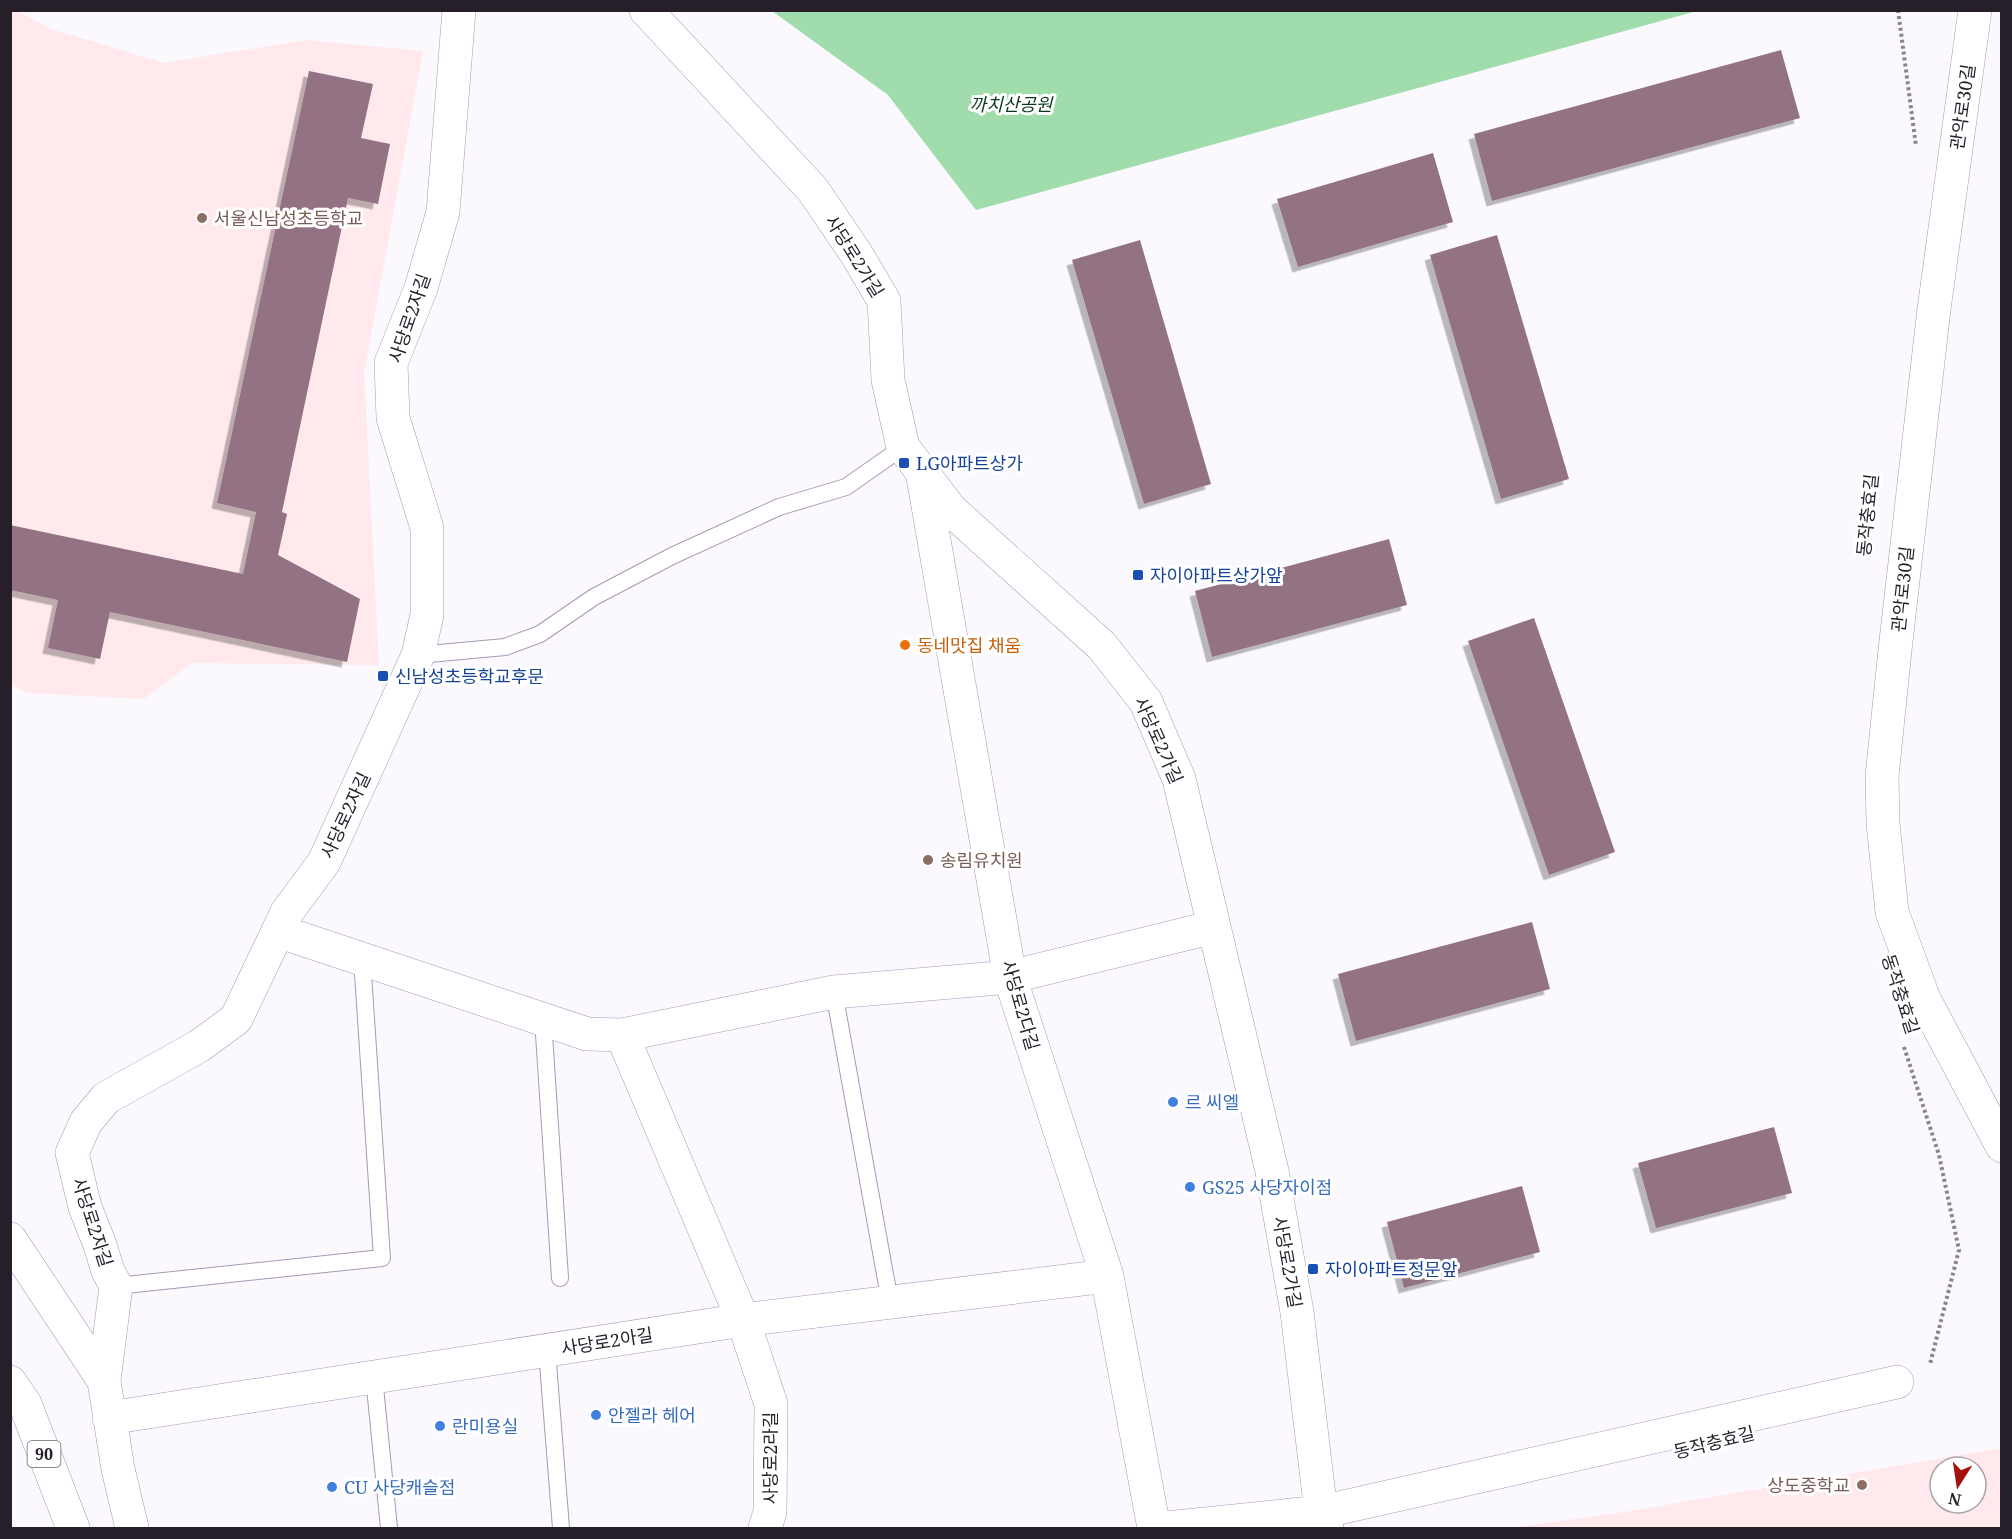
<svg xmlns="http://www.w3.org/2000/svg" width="2012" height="1539" font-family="'Noto Serif','Noto Sans KR',serif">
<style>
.education{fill:#ffe9ec;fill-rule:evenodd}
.green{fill:#a0dcac}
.building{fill:#927283;filter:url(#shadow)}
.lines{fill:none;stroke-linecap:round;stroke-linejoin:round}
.service-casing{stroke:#aa98b5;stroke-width:18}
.minor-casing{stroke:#aa98b5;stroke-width:34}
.primary-casing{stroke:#aa98b5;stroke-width:34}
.path{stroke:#89848d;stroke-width:4;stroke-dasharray:3 3;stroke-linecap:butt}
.service{stroke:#fff;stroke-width:16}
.minor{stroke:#fff;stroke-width:33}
.primary{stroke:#fff;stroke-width:33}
.education-dot{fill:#8d6e63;stroke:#fff;stroke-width:2}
.transit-dot{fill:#1a4fb4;stroke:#fff;stroke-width:2}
.food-dot{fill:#e8710a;stroke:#fff;stroke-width:2}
.shop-dot{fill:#3f7fe0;stroke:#fff;stroke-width:2}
.labels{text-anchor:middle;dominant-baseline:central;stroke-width:6;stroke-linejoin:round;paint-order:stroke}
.shield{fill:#fff;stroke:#67626a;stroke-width:1.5}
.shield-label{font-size:16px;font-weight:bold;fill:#261f2a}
.park-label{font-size:18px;font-style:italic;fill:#083a1a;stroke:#fff}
.street-label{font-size:18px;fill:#261f2a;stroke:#fff}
.education-label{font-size:18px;fill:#785e54;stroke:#fff;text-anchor:start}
.transit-label{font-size:18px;fill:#164399;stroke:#fff;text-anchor:start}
.food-label{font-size:18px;fill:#c56008;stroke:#fff;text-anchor:start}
.shop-label{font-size:18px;fill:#366cbe;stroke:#fff;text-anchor:start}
</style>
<defs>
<filter id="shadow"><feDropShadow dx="-5.5" dy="5.5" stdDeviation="0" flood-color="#0004"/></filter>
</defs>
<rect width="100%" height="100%" fill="#fbf8fe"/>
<path class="education" d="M10,11h7l34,18 113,34 142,-23 117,11 -59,322 15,292 -187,-2 -48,36 -117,-6 -16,-8z
M2001,1448v80h-491l115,-16zM1940,1467h36v36h-36z"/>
<path class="green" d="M772,11h925l-721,199 -88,-115z"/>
<path class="building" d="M1781,50l19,68 -308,83 -18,-67z
M309,71l64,13 -12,54 29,6 -12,60 -30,-6 -66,314 5,2 -9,41 82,44 -13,63 -237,-50 -10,47 -52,-11 10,-48 -48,-10v-65l233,49 13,-62 -39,-9z
M1433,153l20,69 -155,45 -21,-68z
M1497,235l72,244 -68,20 -71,-244z
M1140,240l71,244 -67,20 -72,-244z
M1389,539l18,66 -195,52 -17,-66z
M1534,618l81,234 -66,23 -81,-234z
M1532,922l18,67 -194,52 -18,-67z
M1774,1127l18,66 -136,35 -18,-65z
M1522,1186l18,66 -136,36 -17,-66z"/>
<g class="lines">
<defs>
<path id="service" d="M418,655l87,-8 35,-13 54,-37 78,-41 107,-49 67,-20 57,-40
M834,992l56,310
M543,1019l17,259
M116,1286l266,-28 -20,-299
M547,1351l14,177
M374,1377l15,151"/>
<path id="minor" d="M646,10l167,180 44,65 27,46 4,79 15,67 48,63 151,136 44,56 33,77 93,392 25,141 24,200 6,16
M1975,10l-41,299 -39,341 -13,126 1,47 9,89 32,87 78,147
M923,477l87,500 97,299 47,252
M278,931l309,103 35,1 212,-43 176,-15 204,-50
M622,1035l121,285 28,84 -1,108 -5,16
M10,1239l94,142
M109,1418l634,-98 364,-44
M132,1528l-14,-59 -14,-88 12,-95 -8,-15 -8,-26 -15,-38 -13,-54 14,-31 20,-24 93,-52 37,-27 51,-107 37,-50 94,-207 9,-40v-87l-34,-110 -2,-55 30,-75 22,-76 16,-202
M1167,1528l154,-16 576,-130"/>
<path id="primary" d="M10,1382l15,22 48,124"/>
</defs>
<use href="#service" class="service-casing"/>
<use href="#minor" class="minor-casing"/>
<use href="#primary" class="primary-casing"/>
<path class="path" d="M1898,10l18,136
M1904,1047l35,108 20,95 -29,114"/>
<use href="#service" class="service"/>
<use href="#minor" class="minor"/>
<use href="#primary" class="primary"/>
</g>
<g class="education-dot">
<circle cx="202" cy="218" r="6"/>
<circle cx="928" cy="860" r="6"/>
<circle cx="1862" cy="1485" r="6"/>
</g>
<g class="transit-dot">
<rect x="898" y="457" width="12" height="12" rx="3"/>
<rect x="1132" y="569" width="12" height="12" rx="3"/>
<rect x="377" y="670" width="12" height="12" rx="3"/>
<rect x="1307" y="1263" width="12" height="12" rx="3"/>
</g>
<circle class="food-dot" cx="905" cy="645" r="6"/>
<g class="shop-dot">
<circle cx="1173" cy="1102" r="6"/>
<circle cx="1190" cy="1187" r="6"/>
<circle cx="596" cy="1415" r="6"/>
<circle cx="440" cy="1426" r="6"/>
<circle cx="332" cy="1487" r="6"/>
</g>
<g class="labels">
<rect class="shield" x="27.5" y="1441" width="33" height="26" rx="4.5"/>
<g class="shield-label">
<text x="44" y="1454">90</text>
</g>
<g class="park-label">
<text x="1011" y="104">까치산공원</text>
</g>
<g class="street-label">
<text transform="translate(1962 107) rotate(-82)">관악로30길</text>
<text transform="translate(855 256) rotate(58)">사당로2가길</text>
<text transform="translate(409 318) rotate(-71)">사당로2자길</text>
<text transform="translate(1867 515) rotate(-84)">동작충효길</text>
<text transform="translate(1902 589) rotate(-84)">관악로30길</text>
<text transform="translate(1159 740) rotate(66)">사당로2가길</text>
<text transform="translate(345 815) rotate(-65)">사당로2자길</text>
<text transform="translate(1901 994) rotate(72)">동작충효길</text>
<text transform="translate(1021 1005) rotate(74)">사당로2다길</text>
<text transform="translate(93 1222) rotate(72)">사당로2자길</text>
<text transform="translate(1288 1262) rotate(80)">사당로2가길</text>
<text transform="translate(607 1341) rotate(-9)">사당로2아길</text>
<text transform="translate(1714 1442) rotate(-14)">동작충효길</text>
<text transform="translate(770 1458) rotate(-90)">사당로2라길</text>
</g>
<g class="education-label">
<text x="214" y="218">서울신남성초등학교</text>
<text x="940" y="860">송림유치원</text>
<text x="1850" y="1485" text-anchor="end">상도중학교</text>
</g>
<g class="transit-label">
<text x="916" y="463">LG아파트상가</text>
<text x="1150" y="575">자이아파트상가앞</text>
<text x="395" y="676">신남성초등학교후문</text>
<text x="1325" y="1269">자이아파트정문앞</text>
</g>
<g class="food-label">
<text x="917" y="645">동네맛집 채움</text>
</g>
<g class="shop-label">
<text x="1185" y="1102">르 씨엘</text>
<text x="1202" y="1187">GS25 사당자이점</text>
<text x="608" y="1415">안젤라 헤어</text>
<text x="452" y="1426">란미용실</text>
<text x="344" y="1487">CU 사당캐슬점</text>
</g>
</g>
<rect width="2012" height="1539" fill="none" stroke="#261f2a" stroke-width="24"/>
<g transform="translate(1958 1485) rotate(192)"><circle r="28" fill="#ffffff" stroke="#a8a5aa" stroke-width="1.5"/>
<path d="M0-4.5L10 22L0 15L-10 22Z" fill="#a5100f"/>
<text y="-9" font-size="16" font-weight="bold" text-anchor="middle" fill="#261f2a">N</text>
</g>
</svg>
